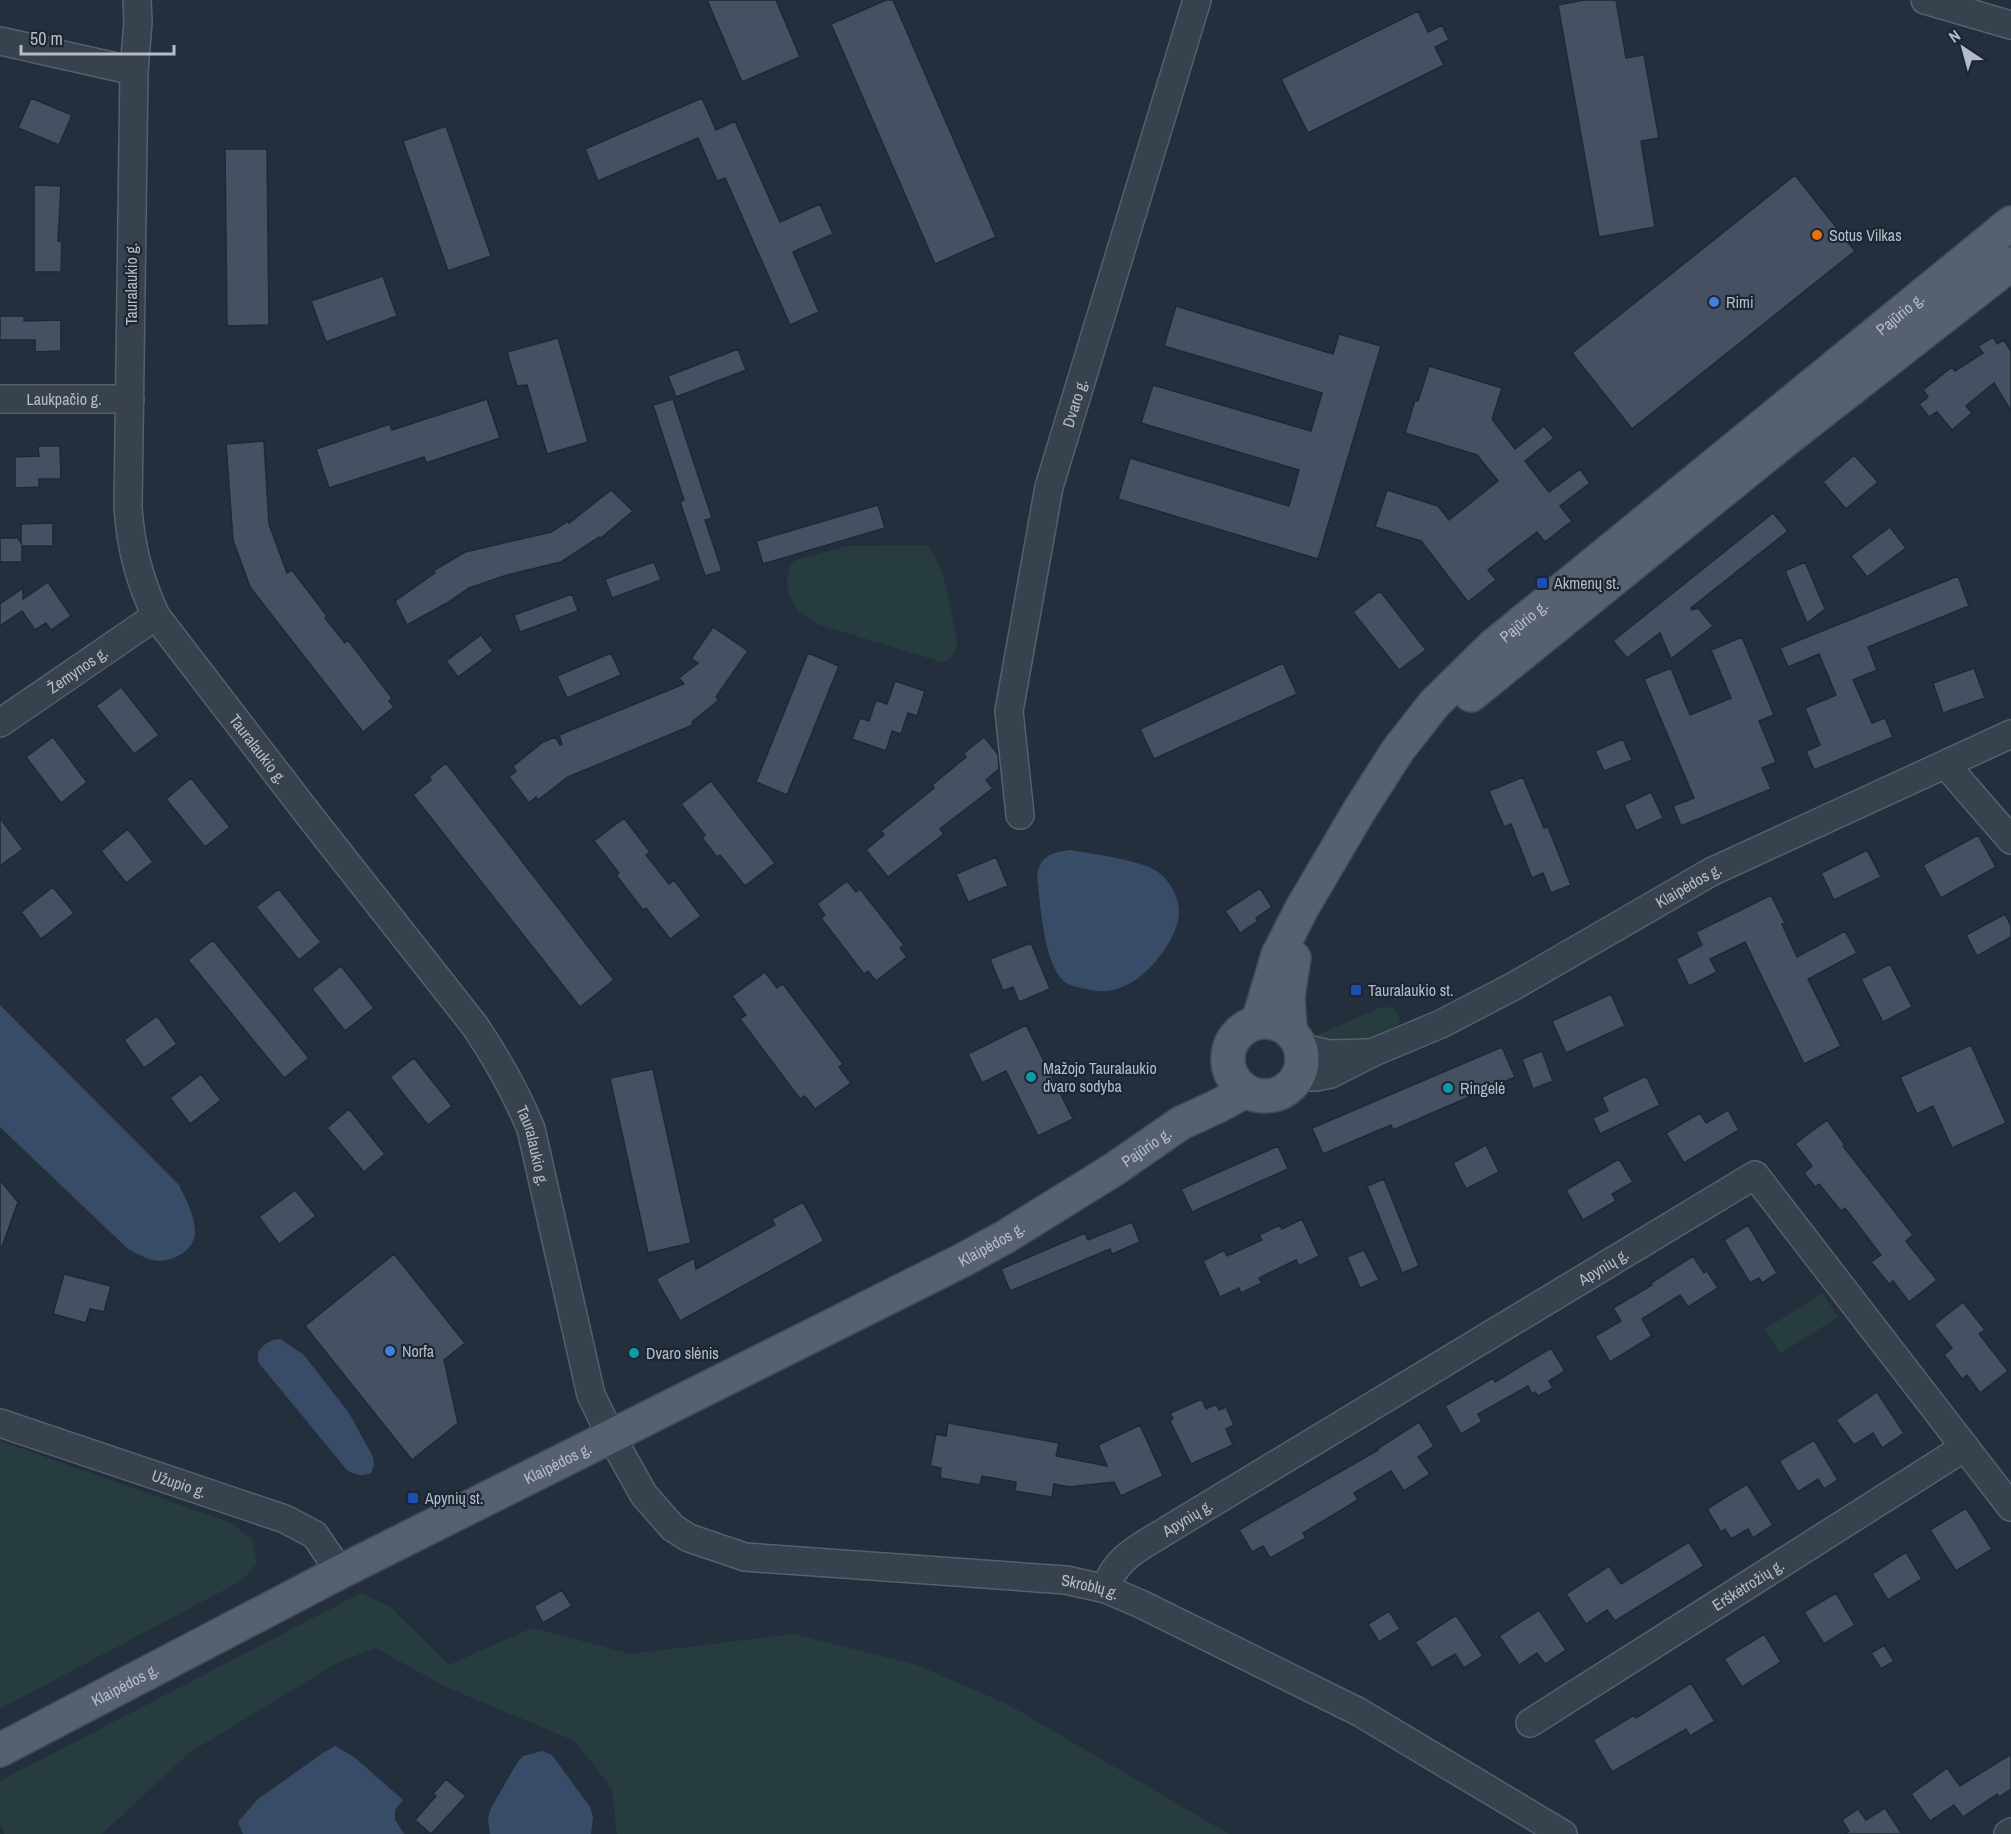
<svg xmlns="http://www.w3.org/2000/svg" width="2011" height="1834" font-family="'Archivo Narrow',sans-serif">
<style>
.green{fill:#263c3f}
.water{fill:#394c67}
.building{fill:#455162;stroke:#1f2835;stroke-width:1.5}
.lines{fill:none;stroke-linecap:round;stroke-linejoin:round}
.minor-casing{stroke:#565f6c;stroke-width:30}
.major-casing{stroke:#414a57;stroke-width:36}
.minor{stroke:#38414e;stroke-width:27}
.major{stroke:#56606e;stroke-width:33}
.food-dot{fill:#e8710a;stroke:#1d2633;stroke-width:2}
.shop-dot{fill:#3f7fe0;stroke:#1d2633;stroke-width:2}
.transit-dot{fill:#1a4fb4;stroke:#1d2633;stroke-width:2}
.culture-dot{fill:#0f9aa8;stroke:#1d2633;stroke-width:2}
.labels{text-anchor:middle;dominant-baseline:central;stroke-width:4.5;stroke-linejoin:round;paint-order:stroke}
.poi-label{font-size:16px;fill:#b4bcc9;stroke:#1d2633;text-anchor:start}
.street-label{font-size:16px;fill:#b4bcc9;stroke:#1d2633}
</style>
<rect width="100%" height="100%" fill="#242f3e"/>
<path class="green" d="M927,545c19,19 24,70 30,96 0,12 -4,17 -15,21l-125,-38 -19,-13 -9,-17 -2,-17 4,-13 7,-5 50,-13z
M1389,1007c7,1 11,7 11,14 -12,15 -45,25 -64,24 -7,-1 -16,-6 -23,-8l67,-29z
M1823,1293l15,24 -58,37 -15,-25z
M0,1441l229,81 23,17 5,25 -16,17 -241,128z
M361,1593l28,13 60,59 83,-37 99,26 161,-20 125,31 90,39 222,130h-612l-5,-45 -37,-48 -129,-54 -71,-39 -38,15 -148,90 -87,81h-98l-4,-11v-42z"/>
<path class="water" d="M1070,850c23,4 71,10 88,22 14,10 24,31 20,48 -5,26 -35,62 -61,69 -13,4 -23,2 -35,-1 -4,-1 -10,-2 -14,-4 -25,-15 -27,-79 -31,-106 2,-22 13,-25 33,-28z
M0,1005l179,180c6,14 15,28 16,44 2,21 -23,35 -42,31 -8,-1 -18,-8 -25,-11l-128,-122z
M280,1339l24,16 45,58 24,44 1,8 -3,8c-10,4 -15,2 -24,-3l-89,-108v-10c6,-8 11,-12 22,-13z
M335,1746l19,11 49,43 -8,10v10l9,14h-161l-5,-12 20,-23 65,-46z
M542,1751l10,4 38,52 3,10 -2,17h-101l-2,-16 3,-10 26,-45 6,-7z"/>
<path class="building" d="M707,0h69l24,57 -58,25z
M886,0h7l103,237 -61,27 -104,-240z
M1584,0h32l10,58 18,-3 15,83 -18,3 14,86 -56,10 -41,-232z
M1418,11l10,21 14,-7 7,15 -14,7 9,18 -136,68 -27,-54z
M31,98l41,17 -13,30 -41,-17z
M702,98l14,32 19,-9 45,101 40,-18 13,30 -40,18 26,60 -29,13 -65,-147 -8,3 -19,-43 -100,43 -13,-32z
M446,126l45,130 -43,15 -45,-130z
M225,149h42l2,176 -42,1z
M1795,175l60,76 -223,178 -60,-76z
M34,185l27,1 -3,55 4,1 -1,30h-27z
M383,276l14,40 -71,26 -15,-41z
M1176,306l157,48 6,-20 42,12 -63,213 -200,-60 12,-41 159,48 10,-36 -158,-47 12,-38 158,46 11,-38 -158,-47z
M0,316h24v5l37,-1v31l-26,1v-12h-35z
M1993,337l4,7 7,-4 7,11v60l-17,-28 -28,23 6,7 -20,17 -15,-18 -8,5 -10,-13 9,-7 -5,-7 29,-23 3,4 28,-18 -5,-7z
M558,338l30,104 -41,12 -20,-69 -10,1 -10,-34z
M738,349l8,21 -70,27 -8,-21z
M1429,366l73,22 -10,31 23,30 29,-23 10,12 -29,23 24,31 31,-23 10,14 -30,23 12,15 -27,21 -8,-10 -49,38 8,10 -28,22 -47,-61 -46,-14 12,-37 51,16 11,14 49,-39 -21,-26 -72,-22 10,-33 3,1z
M487,399l13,39 -74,25 -2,-6 -95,31 -13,-39 74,-25 2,6z
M673,399l39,119 -7,2 17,51 -17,5 -25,-74 4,-2 -31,-95z
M264,441l5,83 18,49 5,-3 35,46 -2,2 20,25 3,-3 44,58 -3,3 5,6 -31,25 -113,-145 -17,-47 -7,-96z
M38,446h22l1,33h-22v8l-24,1v-31l24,-1z
M1854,455l24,27 -32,27 -23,-27z
M611,490l22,21 -32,27 -2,-1 -38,25 -54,13 -38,13 -22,15 -40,22 -12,-24 40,-28 -2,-2 32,-19 86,-20 17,-11 1,2z
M878,505l7,23 -122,36 -7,-23z
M1773,513l15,18 -97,77 1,2 6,-2 15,18 -42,33 -11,-26 -33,25 -14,-17z
M53,523v23h-31v16h-22v-24h18l3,5v-19z
M1890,527l16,21 -39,29 -16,-21z
M654,562l7,18 -49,18 -7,-19z
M1805,562l20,47 -18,14 -22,-52z
M1958,576l11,30 -101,41 9,23 -24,10 19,43 13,-5 8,19 -79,33 -8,-19 14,-6 -15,-37 31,-13 -17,-41 -31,13 -8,-19z
M48,582l23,34 -20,14 -5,-7 -11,7 -13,-19 -22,15v-22l23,-16v11z
M1380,591l46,59 -27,20 -46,-58z
M572,594l6,17 -58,21 -6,-17z
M713,627l35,24 -32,46 3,3 -27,22 1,3 -125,52 -30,23 -2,-3 -7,6 -20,-26 7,-6 -3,-5 30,-24 12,-5 5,8 2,-1 -3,-9 125,-51 -5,-6 19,-15 -7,-4z
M481,635l12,16 -35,26 -12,-16z
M1742,637l32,78 -15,6 17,41 -14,6 9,21 -90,37 -8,-20 21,-8 -50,-119 27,-11 19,47 41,-17 -20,-48z
M611,653l10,22 -54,23 -10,-22z
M808,653l31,13 -52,129 -31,-13z
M1283,663l14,31 -143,65 -14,-30z
M1974,668l11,30 -42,15 -10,-30z
M895,681l30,10 -8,25 -9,-3 -7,21 -9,-3 -6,20 -34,-12 8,-21 9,3 7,-21 11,4z
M121,687l38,48 -25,19 -38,-48z
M53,737l34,45 -26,21 -35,-46z
M984,737l14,17 1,15 -13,11 7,8 -53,41 4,5 -56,43 -22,-27 18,-15 -3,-4 53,-43 -2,-3 34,-28 -2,-4z
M1623,739l9,21 -28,11 -9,-20z
M446,763l168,217 -34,27 -167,-212 18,-15 -2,-3z
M1523,777l21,51 4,-1 23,58 -20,8 -8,-20 -11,5 -21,-54 -7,3 -15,-36z
M191,778l39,49 -25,20 -39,-48z
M711,781l64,82 -30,23 -25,-31 -3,2 -15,-19 3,-3 -24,-31z
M1651,792l12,26 -27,13 -12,-26z
M0,818l23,31 -23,17z
M624,818l26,34 -4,3 23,29 5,-4 27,36 -31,23 -24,-31 -3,2 -27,-35 3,-2 -25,-32z
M128,829l25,33 -27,21 -25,-32z
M1978,835l18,32 -55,31 -18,-33z
M1867,850l14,27 -47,23 -13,-27z
M996,857l12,29 -40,16 -12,-28z
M847,881l9,11 4,-3 44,56 -4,3 7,9 -31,24 -8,-10 -4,3 -43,-56 4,-3 -8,-11z
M53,887l21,26 -33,26 -20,-27z
M1260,888l12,19 -16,11 2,3 -18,12 -15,-22z
M279,889l42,53 -22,18 -43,-53z
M1771,895l14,28 -3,1 15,33 48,-26 12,22 -49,26 33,67 -37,18 -59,-122 -35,17 7,13 -28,14 -13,-27 26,-14 -6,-13z
M2005,914l6,12v11l-34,19 -11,-21z
M213,940l96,118 -25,20 -96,-118z
M1031,943l19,46 -31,13 -6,-15 -10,4 -13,-32z
M1890,964l22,43 -29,15 -22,-43z
M341,966l33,42 -29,23 -33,-42z
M765,972l12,16 6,-4 60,80 -4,3 12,16 -36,26 -10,-13 -5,3 -60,-80 6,-4 -14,-19z
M1611,994l14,32 -59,27 -14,-32z
M157,1016l20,28 -33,24 -20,-28z
M1026,1025l47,94 -35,17 -32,-65 -24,12 -14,-29z
M1971,1045l35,78 -54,25 -19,-42 -16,8 -17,-37z
M1502,1047l13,30 -122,53 -2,-5 -68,29 -11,-26z
M1542,1051l11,30 -20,8 -11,-30z
M414,1058l38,48 -24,19 -38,-48z
M653,1069l38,174 -43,10 -38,-175z
M201,1074l20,26 -31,24 -20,-26z
M1646,1076l14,29 -60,29 -7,-16 15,-7 -6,-14z
M349,1109l36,45 -21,18 -37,-44z
M1728,1110l11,20 -55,33 -18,-30 34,-20 6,10z
M1827,1120l18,25 -2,1 70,89 -7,6 31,39 -28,22 -16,-21 -4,3 -18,-22 10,-7 -36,-47 -4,3 -22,-27 -4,3 -11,-14 8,-7 -17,-22z
M1486,1145l13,27 -33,17 -13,-26z
M1278,1146l10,23 -96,43 -11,-23z
M1619,1159l14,23 -21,12 4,7 -33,19 -17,-30z
M1384,1179l35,87 -17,7 -35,-87z
M0,1180l18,22 -16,45 -2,-1z
M295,1190l21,26 -37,28 -20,-27z
M803,1202l21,39 -144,80 -24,-42 38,-21 2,11 79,-44 -3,-6z
M1302,1219l17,37 -20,10 -3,-6 -37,18 3,5 -21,10 -2,-5 -19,9 -17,-36 21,-11 3,6 35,-16 -3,-5 21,-10 2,4z
M1132,1222l8,20 -28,12 -2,-5 -100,42 -9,-22 84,-36 3,7z
M1748,1225l29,48 -15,10 -3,-5 -9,5 -26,-43z
M1364,1250l15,30 -19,8 -13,-31z
M394,1254l71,89 -21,17 14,63 -46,37 -107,-134z
M1693,1256l11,17 3,-2 11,17 -30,19 -8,-12 -38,24 10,17 -42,26 -15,-26 26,-15 -8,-13 39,-23 -1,-2z
M64,1274l47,12 -7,26 -14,-3 -4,14 -33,-9z
M1963,1302l22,28 -6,4 29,37 -28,22 -13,-18 -5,4 -18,-24 8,-7 -18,-23z
M1551,1348l14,23 -16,10 4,7 -15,8 -3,-4 -3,2 -4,-8 -50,28 4,8 -21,12 -16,-28 48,-28 2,4z
M1877,1392l27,41 -22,15 -9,-15 -19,12 -18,-25z
M1202,1399l4,10 10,-5 3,6 7,-3 8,18 -8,4 7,16 -42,19 -21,-43 3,-2 -3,-6z
M1419,1422l15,24 -16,11 12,17 -26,17 -13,-20 -37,22 4,7 -55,33 3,5 -36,20 -7,-12 -11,6 -13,-22 139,-80 -1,-1z
M948,1423l111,20 -3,13 51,10 -9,-21 42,-20 23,51 -42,20 -7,-14 -45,5 -15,-3 -2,13 -37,-6 1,-9 -34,-6 -2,9 -40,-7 1,-10 -11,-2 6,-32 10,2z
M1814,1440l24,40 -14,9 -6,-10 -20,13 -19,-31z
M1747,1484l26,41 -20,13 -5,-9 -17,10 -6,-10 -4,3 -14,-23z
M1966,1508l26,41 -36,22 -26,-41z
M1689,1542l15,24 -89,55 -8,-11 -21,14 -20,-30 43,-28 12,18z
M1906,1552l16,27 -34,21 -16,-26z
M562,1590l10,16 -29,17 -9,-17z
M1836,1593l19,32 -31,19 -20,-32z
M1539,1610l27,40 -21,14 -8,-11 -18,12 -20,-29z
M1389,1611l11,18 -21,13 -11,-18z
M1456,1615l27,41 -19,12 -9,-14 -23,14 -17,-26z
M1764,1634l17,28 -39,25 -18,-28z
M1884,1645l10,16 -13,8 -10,-16z
M1691,1683l24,38 -25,15 -4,-7 -74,43 -19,-32 41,-25 2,3z
M2011,1754v35l-12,8 -2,-3 -34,23 -9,-12 -24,16 -19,-27 36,-26 13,18z
M446,1779l20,17 -35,38 -16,-14 21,-24 -3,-2z
M1885,1808l17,26h-57l4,-3 -7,-11 16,-11 8,11z"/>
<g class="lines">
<defs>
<g id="minor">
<path id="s1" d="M137,0l1,22 -4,49 -6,437c3,40 11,71 28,108l156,203 163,207c22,33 41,66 56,103l60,266 20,41 33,59 29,33 16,10 56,19 321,23 40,9 37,16 216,107 204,122"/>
<path d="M1925,0l86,25"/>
<path d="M0,41l134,30"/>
<path id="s2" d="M0,399h130"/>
<path id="s3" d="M0,723l156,-107"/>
<path d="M1946,765l65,75"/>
<path id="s4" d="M1020,815l-11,-104 40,-224 148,-487"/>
<path d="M1301,1047l28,7 38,-1"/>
<path id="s5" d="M1298,1077h18l15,-3 43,-22 67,-28 73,-38 197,-114 300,-138"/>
<path id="s6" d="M0,1423l285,96 30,16 25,37"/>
<path id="s7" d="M1106,1589c8,-32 37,-43 63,-60l586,-354 256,332"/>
<path id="s8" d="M1530,1723l435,-276"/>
<path d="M2008,1834l3,-2"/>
</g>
<g id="major">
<path d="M1471,695l312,-253 228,-178"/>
<circle cx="1265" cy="1059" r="37"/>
<path id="s9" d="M1258,1022l20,-67 24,-47 57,-97 39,-61 36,-46 59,-58 518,-423"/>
<path d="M1290,1030l-2,-34 6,-38"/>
<path id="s10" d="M0,1750l340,-178 623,-312 42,-23 108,-67 68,-47 37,-17 20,-11 9,-3"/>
</g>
</defs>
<use href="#minor" class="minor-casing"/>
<use href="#major" class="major-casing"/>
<use href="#minor" class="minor"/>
<use href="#major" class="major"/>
</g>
<circle class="food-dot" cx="1817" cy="235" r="6"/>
<g class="shop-dot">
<circle cx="1714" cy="302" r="6"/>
<circle cx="390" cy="1351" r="6"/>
</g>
<g class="transit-dot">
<rect x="1536" y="577" width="12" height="12" rx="3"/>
<rect x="1350" y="984" width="12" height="12" rx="3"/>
<rect x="407" y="1492" width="12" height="12" rx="3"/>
</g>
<g class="culture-dot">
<circle cx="1031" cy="1077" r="6"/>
<circle cx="1448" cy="1088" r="6"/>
<circle cx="634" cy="1353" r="6"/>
</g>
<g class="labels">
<g class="poi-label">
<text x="1829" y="235">Sotus Vilkas</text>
<text x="1726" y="302">Rimi</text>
<text x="1554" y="583">Akmenų st.</text>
<text x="1368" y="990">Tauralaukio st.</text>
<text x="1043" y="1068">Mažojo Tauralaukio<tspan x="1043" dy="18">dvaro sodyba</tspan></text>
<text x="1460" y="1088">Ringelė</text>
<text x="402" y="1351">Norfa</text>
<text x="646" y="1353">Dvaro slėnis</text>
<text x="425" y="1498">Apynių st.</text>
</g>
<g class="street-label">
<text transform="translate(131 284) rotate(-90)">Tauralaukio g.</text>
<text stroke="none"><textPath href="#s9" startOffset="974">Pajūrio g.</textPath></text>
<text stroke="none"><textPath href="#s2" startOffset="64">Laukpačio g.</textPath></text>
<text stroke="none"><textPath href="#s4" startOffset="420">Dvaro g.</textPath></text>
<text stroke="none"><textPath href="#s9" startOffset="488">Pajūrio g.</textPath></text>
<text stroke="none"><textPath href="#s3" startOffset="94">Žemynos g.</textPath></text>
<text stroke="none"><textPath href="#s1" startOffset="788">Tauralaukio g.</textPath></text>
<text stroke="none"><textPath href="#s5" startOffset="438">Klaipėdos g.</textPath></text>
<text stroke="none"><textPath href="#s1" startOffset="1274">Tauralaukio g.</textPath></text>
<text stroke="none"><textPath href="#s10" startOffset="1296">Pajūrio g.</textPath></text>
<text stroke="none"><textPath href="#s10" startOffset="1113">Klaipėdos g.</textPath></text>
<text stroke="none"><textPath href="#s7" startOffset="597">Apynių g.</textPath></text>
<text stroke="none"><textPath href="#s10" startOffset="627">Klaipėdos g.</textPath></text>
<text stroke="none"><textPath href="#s6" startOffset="189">Užupio g.</textPath></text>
<text stroke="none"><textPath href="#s7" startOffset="111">Apynių g.</textPath></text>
<text stroke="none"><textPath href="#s8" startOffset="258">Erškėtrožių g.</textPath></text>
<text stroke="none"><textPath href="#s1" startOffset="2112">Skroblų g.</textPath></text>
<text stroke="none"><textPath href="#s10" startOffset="141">Klaipėdos g.</textPath></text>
</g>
</g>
<g transform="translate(1963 48) rotate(324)" stroke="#1d2633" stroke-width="4.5" paint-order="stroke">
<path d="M0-4.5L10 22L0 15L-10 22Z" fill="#b4bcc9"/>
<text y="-9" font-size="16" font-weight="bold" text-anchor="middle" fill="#b4bcc9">N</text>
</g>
<path d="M21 45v9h153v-9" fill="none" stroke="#b4bcc9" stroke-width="3"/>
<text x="30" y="45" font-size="18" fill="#b4bcc9" stroke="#1d2633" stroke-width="4.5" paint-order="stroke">50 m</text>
</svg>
